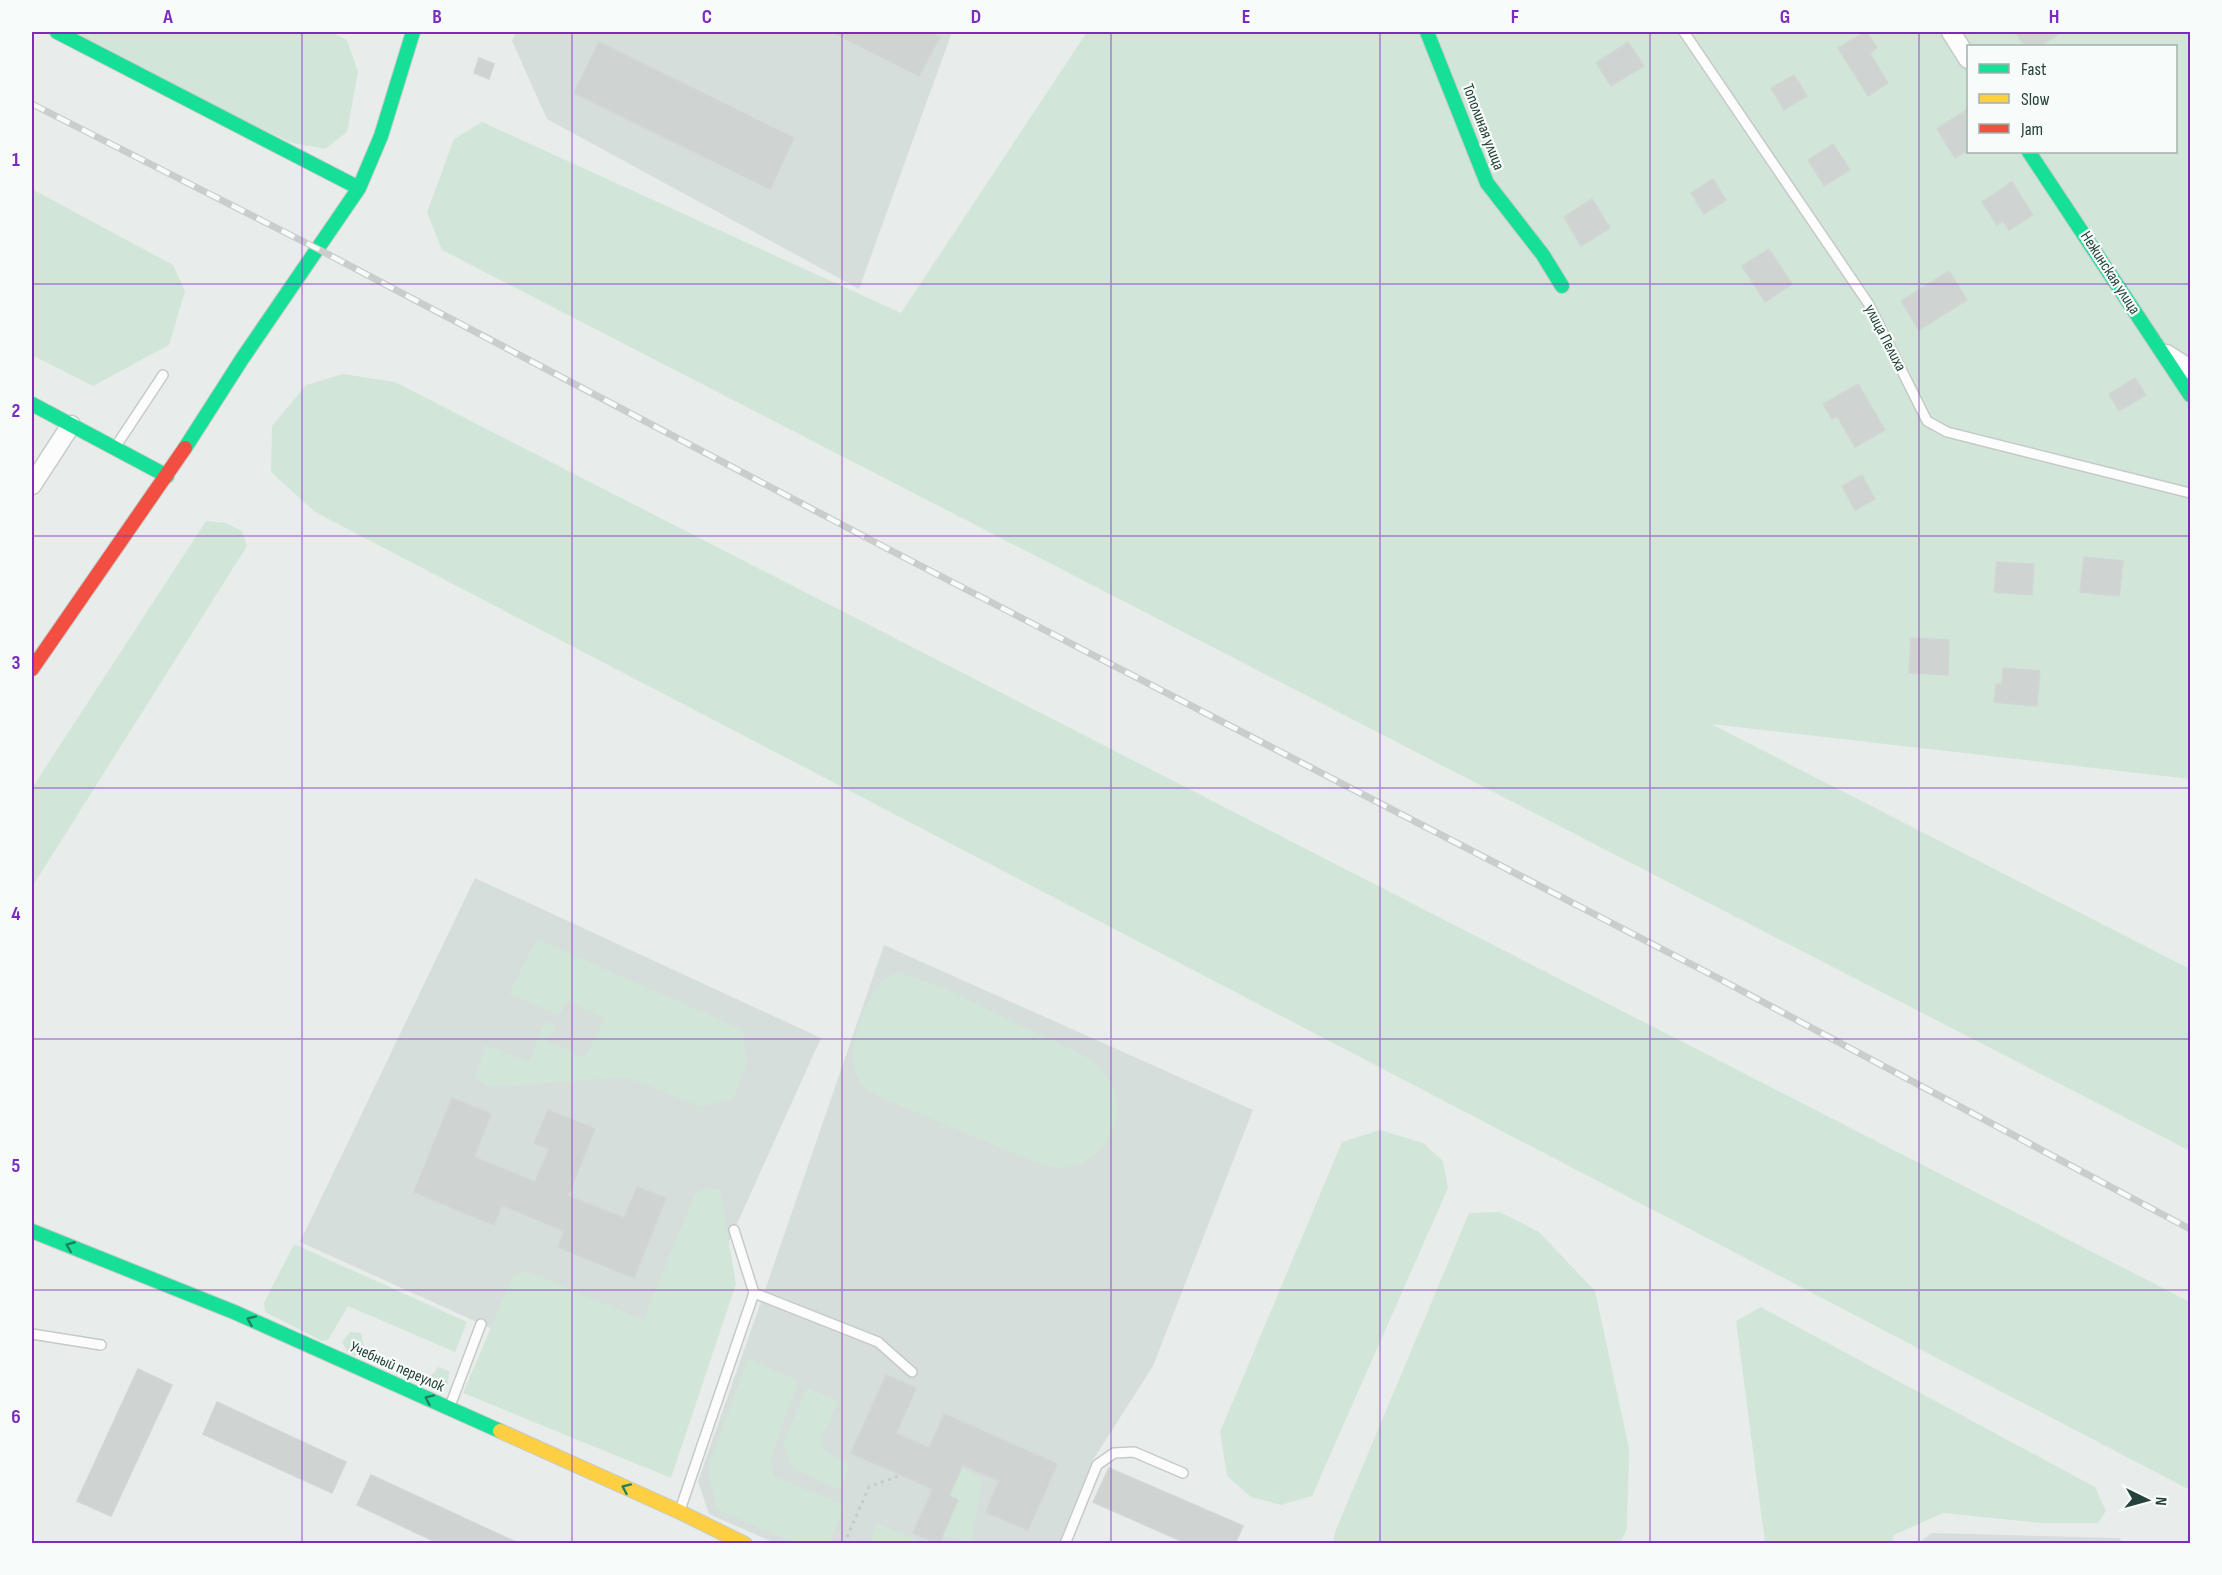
<svg xmlns="http://www.w3.org/2000/svg" width="2222" height="1575" font-family="'Sofia Sans Condensed',sans-serif">
<style>
.built{fill:#d6dedb}
.green{fill:#d1e6d8;fill-rule:evenodd}
.building{fill:#cfd4d2;stroke:#d1d6d4;stroke-width:1.5}
.lines{fill:none;stroke-linecap:round;stroke-linejoin:round}
.lane-casing{stroke:#c5cac8;stroke-width:12}
.street-casing{stroke:#c5cac8;stroke-width:21}
.fast-casing{stroke:#c3cbc8;stroke-width:16}
.slow-casing{stroke:#c3cbc8;stroke-width:16}
.jam-casing{stroke:#c3cbc8;stroke-width:16}
.path{stroke:#c3ccca;stroke-width:3;stroke-dasharray:3 4.5;stroke-linecap:butt}
.lane{stroke:#fcfcfc;stroke-width:9}
.street{stroke:#fcfcfc;stroke-width:18}
.fast{stroke:#16e098;stroke-width:14}
.slow{stroke:#ffcf43;stroke-width:14}
.jam{stroke:#f24e42;stroke-width:14}
.rail-casing{stroke:#c9cdcc;stroke-width:7}
.rail{stroke:#f7fbf9;stroke-width:4.5;stroke-dasharray:14;stroke-linecap:butt}
.oneway{stroke:#1e8160}
.grid{fill:none;stroke:#7b2cbf;stroke-width:1.5;stroke-opacity:0.55}
.labels{text-anchor:middle;dominant-baseline:central;stroke-width:4.5;stroke-linejoin:round;paint-order:stroke}
.street-label{font-size:16px;fill:#24423a;stroke:#f7fbf9}
.neatline{fill:none;stroke:#7b2cbf;stroke-width:2}
.grid-label{font-size:20px;text-anchor:middle;font-weight:bold;fill:#7b2cbf}
</style>
<rect width="100%" height="100%" fill="#e8edeb"/>
<path class="built" d="M516,32h436l-93,257 -312,-170 -35,-78z
M475,878l346,160 -165,365 -356,-161z
M884,945l369,165 -100,256 -60,94 -34,83h-284l-66,-29 -11,-33 65,-185z
M1932,1533l187,5 4,5h-202v-2z"/>
<path class="green" d="M58,32h273l16,8 11,32 -11,60 -22,17 -33,-6z
M1087,32h1103v747l-479,-55 479,245v182l-1748,-901 -15,-38 27,-73 28,-17 419,191zM1968,46h208v106h-208z
M32,189l141,76 12,26 -16,54 -76,41 -61,-31z
M343,374l52,8 1795,920v188l-1875,-978 -44,-40 1,-46 34,-41z
M206,521l20,2 16,8 5,15 -215,341v-99z
M537,939l206,91 3,35 -12,33 -33,9 -74,-30 -137,10 -15,-8 11,-34 43,17 16,-40 10,4 -7,15 37,17 20,-40 -38,-17 -8,14 -50,-21z
M898,972l45,16 140,67c12,9 26,19 31,34 12,38 -16,79 -56,79 -8,-1 -16,-4 -23,-6l-148,-62c-6,-3 -15,-6 -20,-11 -28,-27 -7,-77 12,-104 4,-6 13,-10 19,-13z
M1380,1130l43,13 20,18 5,27 -136,308 -31,9 -30,-8 -24,-21 -7,-44 122,-290z
M706,1188l14,2 16,94 -65,194 -208,-85 50,-117 14,-5 116,49 53,-127z
M1500,1212l39,20 56,59 34,157 -2,81 -7,15 -287,-1 2,-11 134,-319z
M294,1244l173,78 -12,30 -107,-46 -20,34 -6,1 -57,-29 -1,-9z
M1761,1307l334,180 11,24 -8,12h-57l-98,-10 -49,22 -2,8h-127l-29,-222z
M350,1332l11,1 4,18 65,26 8,-10 11,4 -1,13 -7,5 -93,-36 -6,-11z
M748,1358l50,23 -28,80 4,16 71,28 -16,38h-35l-77,-34 -9,-39z
M807,1388l31,13 -16,35v13l28,15 -10,26 -47,-22 -10,-25z
M953,1464l29,14 -11,65 -41,-11z
M878,1524l46,19h-55z"/>
<path class="building" d="M832,32h97l11,5 -21,39z
M1865,32h2l10,16 -7,5 18,30 -20,13 -30,-48z
M2015,32h47l-22,14h-15z
M599,42l195,96 -24,51 -196,-96z
M1628,42l16,24 -33,20 -15,-23z
M479,58l15,6 -5,15 -15,-6z
M1794,75l13,21 -23,14 -13,-22z
M1968,109v41l-13,8 -18,-29z
M1833,144l17,26 -26,16 -16,-26z
M1713,179l13,21 -22,14 -13,-21z
M2012,182l21,33 -24,15 -6,-9 -6,4 -15,-23z
M1592,199l18,29 -29,18 -17,-29z
M1769,249l23,35 -27,18 -23,-36z
M1949,271l18,29 -48,30 -18,-29z
M2135,378l11,17 -27,16 -10,-17z
M1858,384l27,46 -30,17 -18,-31 -5,3 -9,-15z
M1862,475l13,24 -20,11 -13,-24z
M2084,557l39,4 -4,35 -39,-4z
M1997,562l37,2 -2,31 -38,-3z
M1911,638l38,2 -1,35 -39,-2z
M2003,668l37,3 -3,35 -43,-4 2,-18h6z
M452,1098l39,16 -17,43 61,25 14,-33 -15,-6 14,-33 47,19 -27,67 56,22 13,-31 29,11 -32,80 -76,-31 6,-16 -62,-26 -8,20 -80,-33z
M138,1369l34,16 -61,131 -34,-15z
M886,1375l30,13 -20,46 33,14 15,-34 113,50 -29,66 -42,-18 13,-31 -36,-16 -14,31 9,4 -19,44 -26,-11 20,-44 -82,-36z
M217,1402l129,60 -14,31 -129,-59z
M1109,1468l134,58 -8,18h-47l-95,-42z
M371,1475l149,69h-80l-83,-39z"/>
<g class="lines">
<defs>
<path id="lane" d="M1684,32l184,271 59,118 20,11 243,61
M116,446l47,-71
M734,1230l20,63
M32,1334l69,11
M450,1406l31,-82
M680,1510l74,-217 124,49 34,30
M1065,1544l32,-79 17,-12 20,-1 49,21"/>
<path id="street" d="M1951,32l17,27
M2166,354l24,15
M32,485l39,-60"/>
<path id="fast" d="M57,32l302,156
M1427,32l60,151 56,72 19,31
M2029,152l161,243
M32,404l135,72
M185,448l57,-89 117,-171 22,-52 32,-104
M32,1231l202,81 266,119"/>
<path id="slow" d="M500,1431l180,81 65,32"/>
<path id="jam" d="M32,669l153,-221"/>
</defs>
<use href="#lane" class="lane-casing"/>
<use href="#street" class="street-casing"/>
<use href="#fast" class="fast-casing"/>
<use href="#slow" class="slow-casing"/>
<use href="#jam" class="jam-casing"/>
<path class="path" d="M844,1544l25,-57 32,-12"/>
<use href="#lane" class="lane"/>
<use href="#street" class="street"/>
<use href="#fast" class="fast"/>
<use href="#slow" class="slow"/>
<use href="#jam" class="jam"/>
<defs>
<path id="rail" d="M32,104l286,145 572,301 824,426 476,253"/>
</defs>
<use href="#rail" class="rail-casing"/>
<use href="#rail" class="rail"/>
</g>
<defs><path id="oneway-chevron" d="M-2-3.5L2.5 0L-2 3.5" fill="none" stroke-width="1.6" stroke-linecap="round" stroke-linejoin="round" transform="scale(1.5)"/></defs>
<g class="oneway">
<use href="#oneway-chevron" transform="translate(70 1246) rotate(-158)"/>
<use href="#oneway-chevron" transform="translate(251 1320) rotate(-156)"/>
<use href="#oneway-chevron" transform="translate(429 1399) rotate(-156)"/>
<use href="#oneway-chevron" transform="translate(626 1488) rotate(-156)"/>
</g>
<path class="grid" d="M302,32v1512M572,32v1512M842,32v1512M1111,32v1512M1380,32v1512M1650,32v1512M1919,32v1512M32,284h2158M32,536h2158M32,788h2158M32,1039h2158M32,1290h2158"/>
<g class="labels">
<g class="street-label">
<text transform="translate(1483 127) rotate(69)">Тополиная улица</text>
<text transform="translate(2110 273) rotate(57)">Нежинская улица</text>
<text transform="translate(1885 338) rotate(63)">улица Пелиха</text>
<text transform="translate(397 1367) rotate(24)">Учебный переулок</text>
</g>
</g>
<rect width="2222" height="1575" fill="none" stroke="#f7fbf9" stroke-width="66"/>
<rect x="1967" y="45" width="210" height="108" fill="#f7fbf9" stroke="#a3b1ad" stroke-width="1.5"/>
<rect x="1979" y="64" width="30" height="9" fill="#16e098" stroke="#a3b1ad" stroke-width="1.5"/>
<text x="2021" y="75" font-size="18" fill="#24423a">Fast</text>
<rect x="1979" y="94" width="30" height="9" fill="#ffcf43" stroke="#a3b1ad" stroke-width="1.5"/>
<text x="2021" y="105" font-size="18" fill="#24423a">Slow</text>
<rect x="1979" y="124" width="30" height="9" fill="#f24e42" stroke="#a3b1ad" stroke-width="1.5"/>
<text x="2021" y="135" font-size="18" fill="#24423a">Jam</text>
<g transform="translate(2147 1500) rotate(95)" stroke="#f7fbf9" stroke-width="4.5" paint-order="stroke">
<path d="M0-4.5L10 22L0 15L-10 22Z" fill="#24423a"/>
<text y="-9" font-size="16" font-weight="bold" text-anchor="middle" fill="#24423a">N</text>
</g>
<rect x="33" y="33" width="2156" height="1509" class="neatline"/>
<g class="grid-label">
<text x="168" y="23">A</text>
<text x="437" y="23">B</text>
<text x="707" y="23">C</text>
<text x="976" y="23">D</text>
<text x="1246" y="23">E</text>
<text x="1515" y="23">F</text>
<text x="1785" y="23">G</text>
<text x="2054" y="23">H</text>
<text x="16" y="166">1</text>
<text x="16" y="417">2</text>
<text x="16" y="669">3</text>
<text x="16" y="920">4</text>
<text x="16" y="1172">5</text>
<text x="16" y="1423">6</text>
</g>
</svg>
